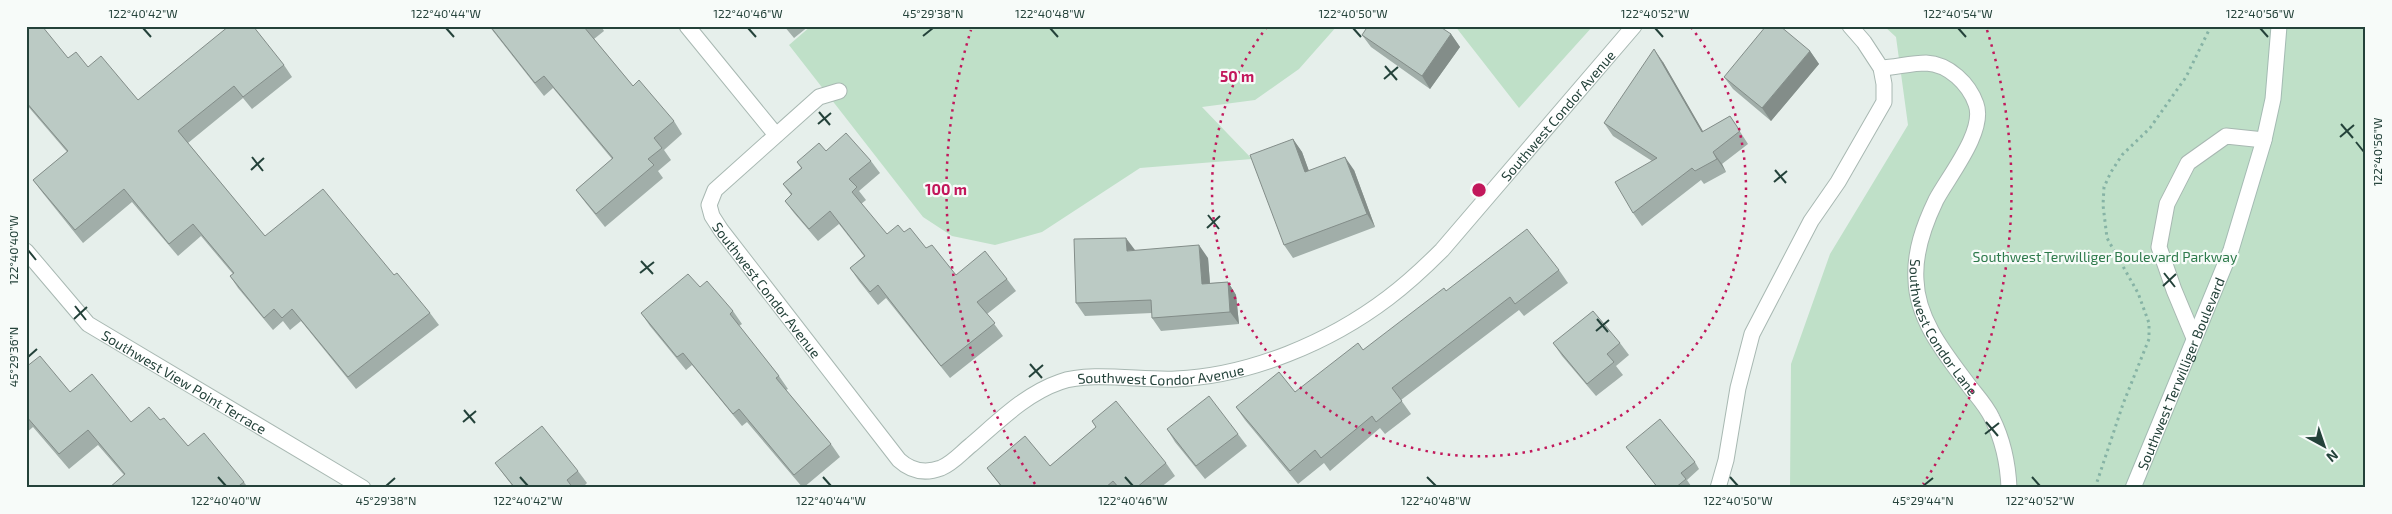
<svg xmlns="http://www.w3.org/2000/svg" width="2392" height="514" font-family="'Exo 2',sans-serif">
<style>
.green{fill:#bfe0c8}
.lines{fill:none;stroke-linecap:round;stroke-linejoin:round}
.service-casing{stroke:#a8b8b2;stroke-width:17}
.minor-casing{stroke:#a8b8b2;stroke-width:17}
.secondary-casing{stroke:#a4bbb3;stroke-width:17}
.path{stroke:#86b3a5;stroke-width:3;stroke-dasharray:2.5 4;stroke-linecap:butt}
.service{stroke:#fff;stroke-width:15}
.minor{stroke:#fff;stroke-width:15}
.secondary{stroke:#fff;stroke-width:15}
.wall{fill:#a1aea9}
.shaded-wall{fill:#838d89}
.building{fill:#bbcac4;stroke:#838d89}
.ticks{fill:none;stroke:#24423a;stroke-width:2}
.ring{fill:none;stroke:#c2185b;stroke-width:2.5;stroke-dasharray:2.5 5}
.labels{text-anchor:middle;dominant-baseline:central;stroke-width:4.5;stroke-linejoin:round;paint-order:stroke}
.street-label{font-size:14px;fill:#24423a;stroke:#f7fbf9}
.park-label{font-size:14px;fill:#2d7a4b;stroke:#f7fbf9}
.centre{fill:#c2185b;stroke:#f7fbf9;stroke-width:2.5}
.ring-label{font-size:15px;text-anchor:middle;font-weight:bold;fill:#c2185b;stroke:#f7fbf9;stroke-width:4.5;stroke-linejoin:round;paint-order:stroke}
.neatline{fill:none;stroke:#24423a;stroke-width:2}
.ticks-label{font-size:12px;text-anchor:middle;fill:#24423a}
</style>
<rect width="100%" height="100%" fill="#e6efeb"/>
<path class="green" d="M811,26h526l-38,43 -44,31 -53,7 50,52 -112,9 -98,64 -47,13 -43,-9 -29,-19 -134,-172z
M1455,26h138l-74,82z
M1884,26h482v462h-576l1,-124 39,-110 78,-129 -12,-88z"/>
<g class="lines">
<defs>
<path id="service" d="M2194,338l-20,-48 -15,-43 8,-43 21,-41 38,-27 38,4"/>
<g id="minor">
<path d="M687,26l89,109"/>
<path id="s1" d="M1881,68c15,-1 31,-5 45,-5 23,1 43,21 50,41 10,27 -28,73 -40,96 -12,25 -22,52 -20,80 1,41 31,76 54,107 8,10 17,20 22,31 11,22 16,46 17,70"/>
<path id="s2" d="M839,91l-20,6 -104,93 -6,15 3,11 9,14 178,230c12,11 26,14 42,8 12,-5 20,-15 30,-23 27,-23 54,-51 89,-63 30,-11 83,-1 116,-3 74,-3 154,-37 212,-81 20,-15 37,-31 54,-48l192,-224"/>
<path id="s3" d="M26,251l62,73 275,164"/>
<path d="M1718,488l8,-28 12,-72 14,-54 59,-113 27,-39 46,-80v-18l-3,-16 -17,-26 -14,-16"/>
</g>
<g id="secondary">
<path id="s4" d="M2133,488l98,-238 33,-110 9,-41 6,-73"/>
</g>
</defs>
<use href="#service" class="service-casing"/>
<use href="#minor" class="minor-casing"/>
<use href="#secondary" class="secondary-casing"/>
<path class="path" d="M2095,488l28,-84 26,-65v-16l-11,-30 -31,-55 -4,-33 1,-18 7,-15 11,-17 28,-27 36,-51 25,-51"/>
<use href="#service" class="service"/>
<use href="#minor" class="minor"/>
<use href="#secondary" class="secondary"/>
</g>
<path class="wall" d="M26,26l42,32 20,9 50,33 146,-35 8,12 -40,32 -9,-11 -55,45 77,93 129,39 36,38 9,12 -83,64 -55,-68 -11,9 -7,-9 -10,9 -35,-42 -8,-12 3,-2 -32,-38 -23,20 -46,-54 -49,41 -41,-51 -9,-12 34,-28 -41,-48z
M489,26h112l3,5 -10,8 39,47 41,35 8,13 -18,16 7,10 -13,11 5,7 -58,49 -20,-25 -9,-12 36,-31 -59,-71 -9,8z
M784,26h25l-15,12z
M1451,34l9,13 -30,42 -59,-42 -9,-12z
M1810,51l9,13 -48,57 -38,-32 -9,-12z
M1663,62l40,70 27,-16 18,28 -26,20 4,8 -22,12 -3,-4 -59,46 -9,-13 19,-52 -39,-25 -9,-13z
M1293,139l9,13 7,19 45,-1 21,57 -82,31 -9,-13z
M826,151l45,10 9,12 -21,18 7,9 -5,4 26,30 17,-2 22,16 30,27 51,4 9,12 -29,23 16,22 -53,42 -64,-80 -8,7 -19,-24 -9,-13 14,-12 -25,-32 -21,17 -24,-28 -9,-12 6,-6 -8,-11 18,-16 -4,-6z
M1135,251l73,7 2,25 18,-1 8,13 3,29 -78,7 -9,-13v-5l-67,3 -9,-13z
M1559,270l9,13 -44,33 -5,-6 -118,90 10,14 -26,20 -5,-6 -50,43 -6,-8 -26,21 -53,-64 -9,-13 59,-15 68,-42 83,-59z
M700,287l33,24 9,13 -3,2 40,50 9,13 -2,1 45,54 9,13 -37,31 -56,-66 -5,4 -50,-61 -6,5 -36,-44 -9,-13z
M1553,343h67l9,12 -13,11 7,9 -27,21 -34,-40z
M26,367l44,25 61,30 29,-2 28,26 56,36 4,6h-139l15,-13 -26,-30 -29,24 -36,-42 -7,6z
M1092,421l74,42 9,13 -15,12h-158l-15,-20 63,-2 46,-39z
M1167,429l71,5 9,12 -42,33 -30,-37z
M1626,447l69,15 4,7 -12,11 4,6 -2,2h-31z
M495,463l83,8 9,12 -5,5h-68z"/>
<path class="shaded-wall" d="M1451,34l9,13 -30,42 -8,-13z
M1654,49l9,13 48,83 -9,-13z
M1810,51l9,13 -48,57 -9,-13z
M1293,139l9,13 12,33 -9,-13z
M1713,152l9,12 4,8 -9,-13z
M1345,157l9,13 21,57 -8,-13z
M1126,238l9,12 -8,1z
M1199,245l9,13 3,39 -9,-13z
M1228,282l8,13 3,29 -9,-12z"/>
<path class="building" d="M26,26h16l26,32 8,-6 12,15 13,-11 37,44 91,-74h24l31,39 -41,32 -9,-11 -56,45 87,105 58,-47 71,86 3,-2 33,40 -82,64 -56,-68 -10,9 -8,-9 -10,9 -34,-42 4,-3 -41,-49 -24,20 -45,-55 -49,41 -42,-50 35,-29 -42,-49z
M490,26h95l-1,1 49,59 6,-6 35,41 -20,17 8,10 -14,11 6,6 -58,49 -20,-24 37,-32 -69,-82 -9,7z
M1368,26h71l12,8 -29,42 -60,-41z
M1766,26h14l30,25 -48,57 -38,-31z
M1654,49l48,83 28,-16 10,15 -27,21 4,7 -22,12 -3,-3 -59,45 -18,-31 42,-24 -53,-35z
M846,133l25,28 -22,18 8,8 -5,5 35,42 11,-9 6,7 6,-4 16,20 6,-3 24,30 29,-24 22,28 -30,23 18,21 -54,43 -63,-81 -8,7 -20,-24 15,-12 -35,-45 -21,18 -24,-28 7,-7 -9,-10 19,-16 -5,-6 22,-19 7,8z
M1293,139l12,33 40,-15 22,57 -83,31 -34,-90z
M1527,229l32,41 -44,34 -5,-7 -118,91 10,13 -26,21 -4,-6 -51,42 -6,-8 -25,21 -54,-64 43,-35 16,20 63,-49 5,7 81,-62 2,3z
M1126,238l1,13 72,-6 3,39 26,-2 2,30 -78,6 -1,-18 -75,3 -2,-64z
M688,274l12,13 7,-6 26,30 -3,3 49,62 -3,2 55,66 -37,31 -55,-66 -6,5 -50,-61 -6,4 -36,-44z
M1593,311l27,32 -13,11 7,8 -27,22 -34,-41z
M40,356l30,36 22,-18 39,48 18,-15 11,13 4,-2 24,28 16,-13 40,49 -8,6h-127l16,-14 -37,-44 -29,24 -33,-38v-49z
M1209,396l29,38 -42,32 -29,-37z
M1116,401l50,62 -30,25h-17l-6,-7 -8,7h-102l-16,-20 38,-32 25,30 46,-39 -4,-6z
M1660,419l35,43 -14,11 5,6 -11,9h-17l-32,-41z
M542,426l36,45 -11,9 6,8h-58l-20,-25z"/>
<path class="ticks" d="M143,28l8,9M446,28l8,9M748,28l8,9M1050,28l8,9M1353,28l8,9M1655,28l8,9M1958,28l8,9M2260,28l8,9M923,36l10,-8M1385,66l12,14M1384,79l14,-12M819,112l11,13M818,124l13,-11M2341,124l12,14M2340,137l14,-12M2356,142l8,10M252,157l11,14M251,170l13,-12M1775,170l11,13M1774,182l13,-11M1208,215l11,14M1207,228l13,-12M28,250l8,10M641,261l12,13M640,273l14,-11M2164,273l11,14M2163,286l13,-12M75,306l11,14M74,319l13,-12M1597,319l11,13M1596,331l13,-11M28,357l9,-8M1030,364l12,14M1029,377l14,-12M464,410l11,13M463,422l13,-11M1986,422l12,14M1985,434l14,-11M218,477l8,9M520,477l8,9M823,477l8,9M1125,477l8,9M1427,477l9,9M1730,477l8,9M2032,477l8,9M386,486l9,-8M1923,486l10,-8"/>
<g class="ring">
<path d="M1691 27A267 267 0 1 1 1267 27"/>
<path d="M1035 484A533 533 0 0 1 971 30M1987 30A533 533 0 0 1 1923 484"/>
</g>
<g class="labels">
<g class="street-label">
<text stroke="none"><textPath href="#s2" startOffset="1285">Southwest Condor Avenue</textPath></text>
<text stroke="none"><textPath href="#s2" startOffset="280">Southwest Condor Avenue</textPath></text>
<text stroke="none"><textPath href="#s1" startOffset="358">Southwest Condor Lane</textPath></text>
<text stroke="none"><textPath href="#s2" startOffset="790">Southwest Condor Avenue</textPath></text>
<text stroke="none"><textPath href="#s4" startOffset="124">Southwest Terwilliger Boulevard</textPath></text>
<text stroke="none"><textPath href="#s3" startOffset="208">Southwest View Point Terrace</textPath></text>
</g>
<g class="park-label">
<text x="2105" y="256">Southwest Terwilliger Boulevard Parkway</text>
</g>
</g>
<circle cx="1479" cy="190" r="8" class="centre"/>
<g class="ring-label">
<text x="1237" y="82">50 m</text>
<text x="946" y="195">100 m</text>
</g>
<rect width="2392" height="514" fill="none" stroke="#f7fbf9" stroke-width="55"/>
<g transform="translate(2324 446) rotate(140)" stroke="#f7fbf9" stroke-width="4" paint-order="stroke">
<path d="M0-4L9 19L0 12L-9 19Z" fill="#24423a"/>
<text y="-8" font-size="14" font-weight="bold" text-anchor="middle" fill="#24423a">N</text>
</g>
<rect x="28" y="28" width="2336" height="458" class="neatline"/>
<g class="ticks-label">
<text x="143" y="18">122°40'42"W</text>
<text x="446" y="18">122°40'44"W</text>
<text x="748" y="18">122°40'46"W</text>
<text x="933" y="18">45°29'38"N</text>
<text x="1050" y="18">122°40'48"W</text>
<text x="1353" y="18">122°40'50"W</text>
<text x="1655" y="18">122°40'52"W</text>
<text x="1958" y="18">122°40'54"W</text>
<text x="2260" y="18">122°40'56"W</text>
<text transform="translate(2378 152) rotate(-90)" y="4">122°40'56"W</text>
<text transform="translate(14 250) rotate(-90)" y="4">122°40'40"W</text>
<text transform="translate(14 357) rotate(-90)" y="4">45°29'36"N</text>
<text x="226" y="505">122°40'40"W</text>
<text x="386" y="505">45°29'38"N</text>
<text x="528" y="505">122°40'42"W</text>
<text x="831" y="505">122°40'44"W</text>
<text x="1133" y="505">122°40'46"W</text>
<text x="1436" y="505">122°40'48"W</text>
<text x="1738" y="505">122°40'50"W</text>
<text x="1923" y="505">45°29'44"N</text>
<text x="2040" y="505">122°40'52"W</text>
</g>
</svg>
